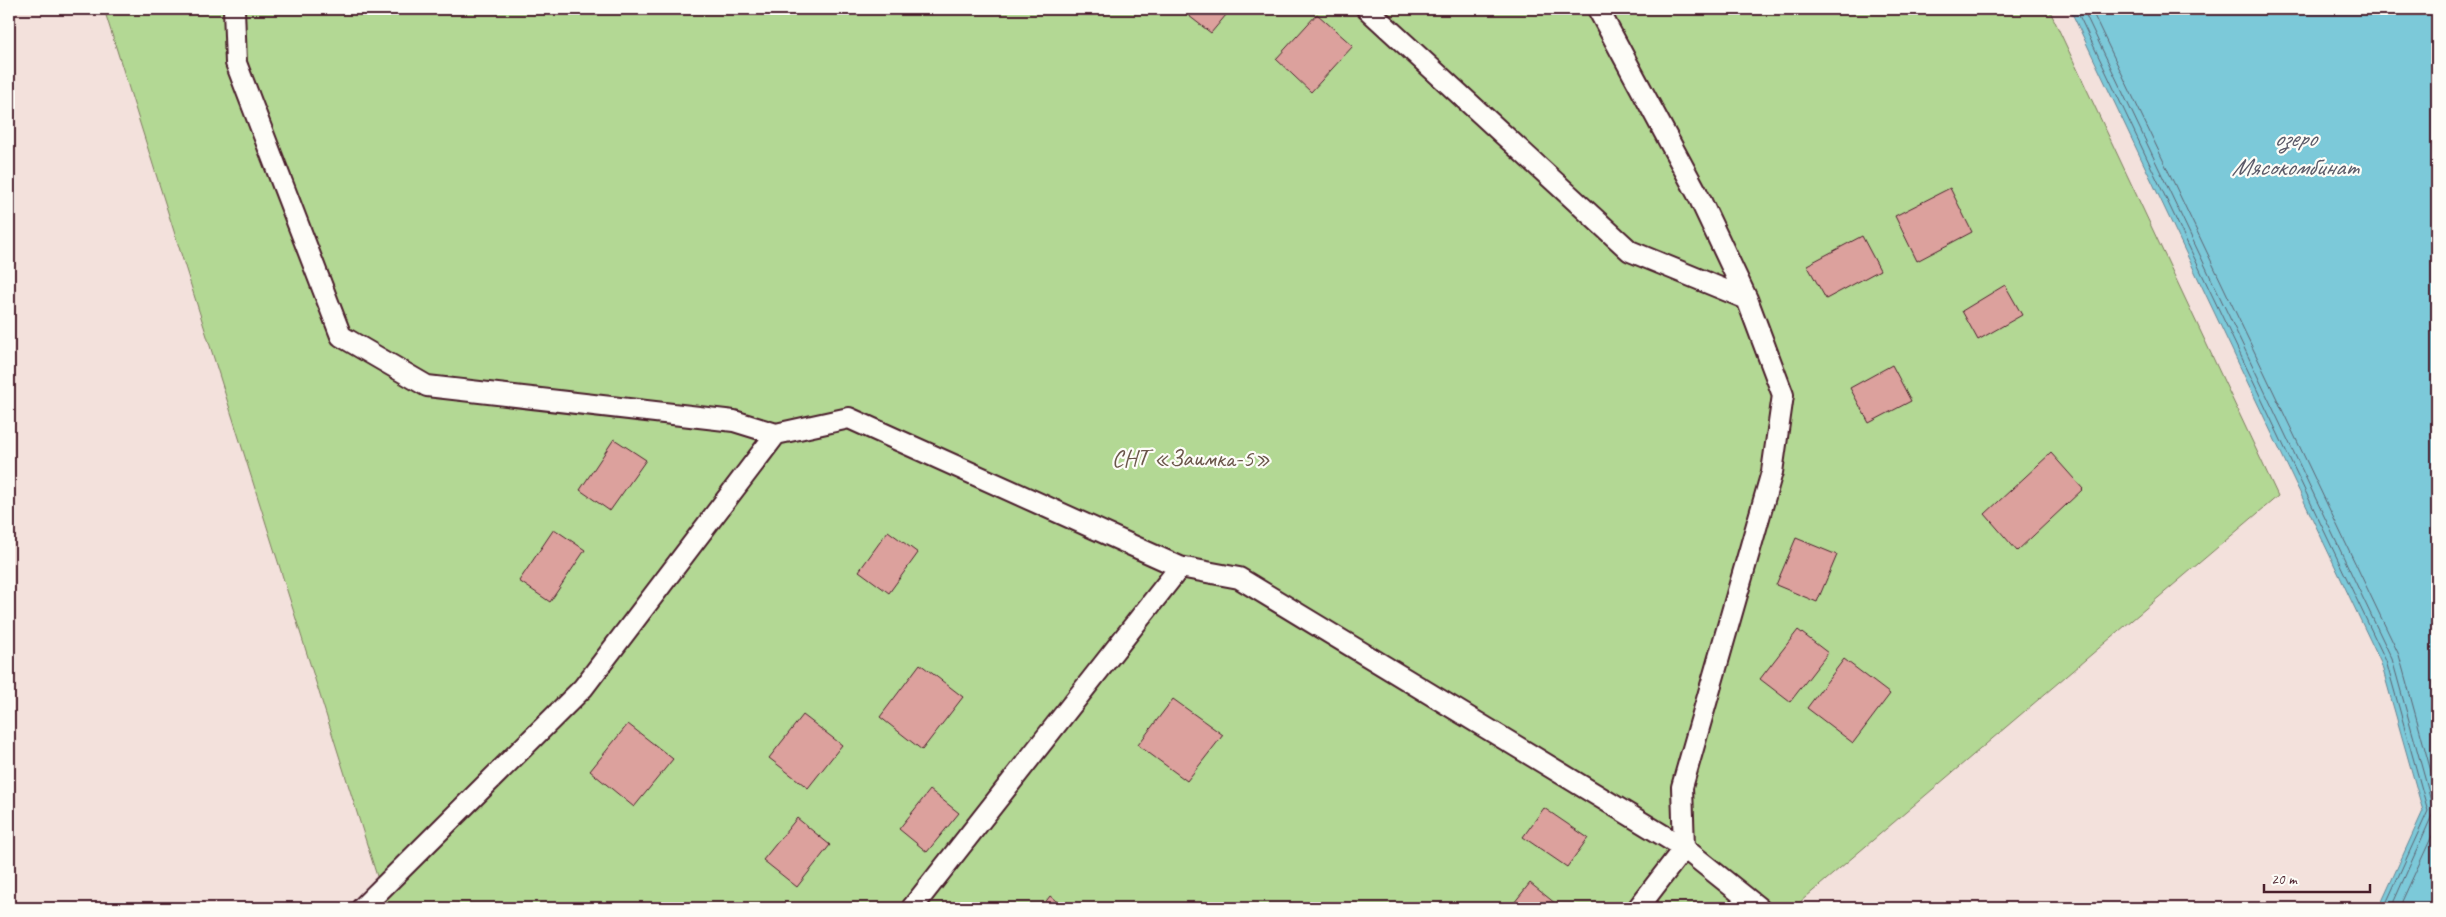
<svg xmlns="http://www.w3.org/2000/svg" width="2446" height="917" font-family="Caveat,sans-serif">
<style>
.green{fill:#b3d894;stroke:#7e7c60}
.water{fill:#7bc9d9;stroke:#678593}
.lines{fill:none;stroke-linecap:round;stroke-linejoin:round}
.shore{stroke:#5e6371;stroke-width:1}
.building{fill:#dca19d;stroke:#4a1f2b}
.service-casing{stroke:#4a1f2b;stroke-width:24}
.service{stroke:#fdfcf7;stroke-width:20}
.labels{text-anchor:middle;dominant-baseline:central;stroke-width:4.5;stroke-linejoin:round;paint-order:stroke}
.park-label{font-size:24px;fill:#6a564a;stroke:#fdfcf7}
.water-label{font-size:25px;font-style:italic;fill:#5b5a68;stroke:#fdfcf7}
</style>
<rect width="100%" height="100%" fill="#f3e1dc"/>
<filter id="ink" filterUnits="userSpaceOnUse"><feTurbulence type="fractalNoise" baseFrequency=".02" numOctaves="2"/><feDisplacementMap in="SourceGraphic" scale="10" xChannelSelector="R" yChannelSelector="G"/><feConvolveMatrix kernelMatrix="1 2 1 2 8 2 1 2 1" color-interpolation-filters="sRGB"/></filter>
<g filter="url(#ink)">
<path class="green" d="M104,9h1945l229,487 -485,412h-1406z"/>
<path class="water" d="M2070,9h367v899h-58l44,-97 -42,-148z"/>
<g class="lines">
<path class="shore" d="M2076,9l310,652 42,150 -44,97
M2083,9l309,650 42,152 -43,97
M2091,9l308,646 38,138
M2399,908l38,-83"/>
</g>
<path class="building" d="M1180,9h51l-20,24z
M1317,14l36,32 -42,46 -35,-33z
M1950,188l22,44 -55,29 -22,-45z
M1862,236l18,34 -54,29 -19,-34z
M2005,285l17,30 -44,25 -16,-29z
M1892,365l19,36 -42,22 -19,-35z
M614,439l32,21 -36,51 -30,-21z
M2051,453l32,36 -66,62 -32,-37z
M554,529l31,21 -35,52 -31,-21z
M888,531l30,22 -29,40 -30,-22z
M1796,538l41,17 -20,47 -41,-17z
M1798,630l30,23 -38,49 -30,-23z
M1844,659l46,35 -37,49 -46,-35z
M920,664l43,33 -41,53 -42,-33z
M1173,699l50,36 -36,46 -49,-36z
M803,715l39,30 -34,43 -39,-30z
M628,724l45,35 -39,48 -44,-36z
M930,790l29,23 -32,39 -28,-23z
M1544,808l44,30 -21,29 -44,-30z
M797,818l33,27 -33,42 -34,-27z
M1530,883l31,25h-51z
M1050,896l15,12h-24z"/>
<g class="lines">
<defs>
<path id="service" d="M234,9l2,54 105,273 86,50 307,35 42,13 73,-16 331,149 59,11 445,270 75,60
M1367,9l263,242 117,48
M1598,9l99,184 50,106 36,96 -11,77 -90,315 2,61
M362,908l221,-220 193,-254
M912,908l268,-341
M1638,908l46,-60"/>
</defs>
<use href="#service" class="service-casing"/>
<use href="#service" class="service"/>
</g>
</g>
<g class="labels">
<g class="park-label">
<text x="1191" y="458">СНТ «Заимка-5»</text>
</g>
<g class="water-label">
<text x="2295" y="138">озеро<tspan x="2295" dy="29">Мясокомбинат</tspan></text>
</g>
</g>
<rect width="2446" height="917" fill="none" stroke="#fdfcf7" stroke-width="30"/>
<rect x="15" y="15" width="2416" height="887" fill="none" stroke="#4a1f2b" stroke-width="2" filter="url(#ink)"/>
<path d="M2264 884v8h106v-8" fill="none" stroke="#4a1f2b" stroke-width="2.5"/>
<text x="2271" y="884" font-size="15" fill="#4a1f2b" stroke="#fdfcf7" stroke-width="4" paint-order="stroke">20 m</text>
</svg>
